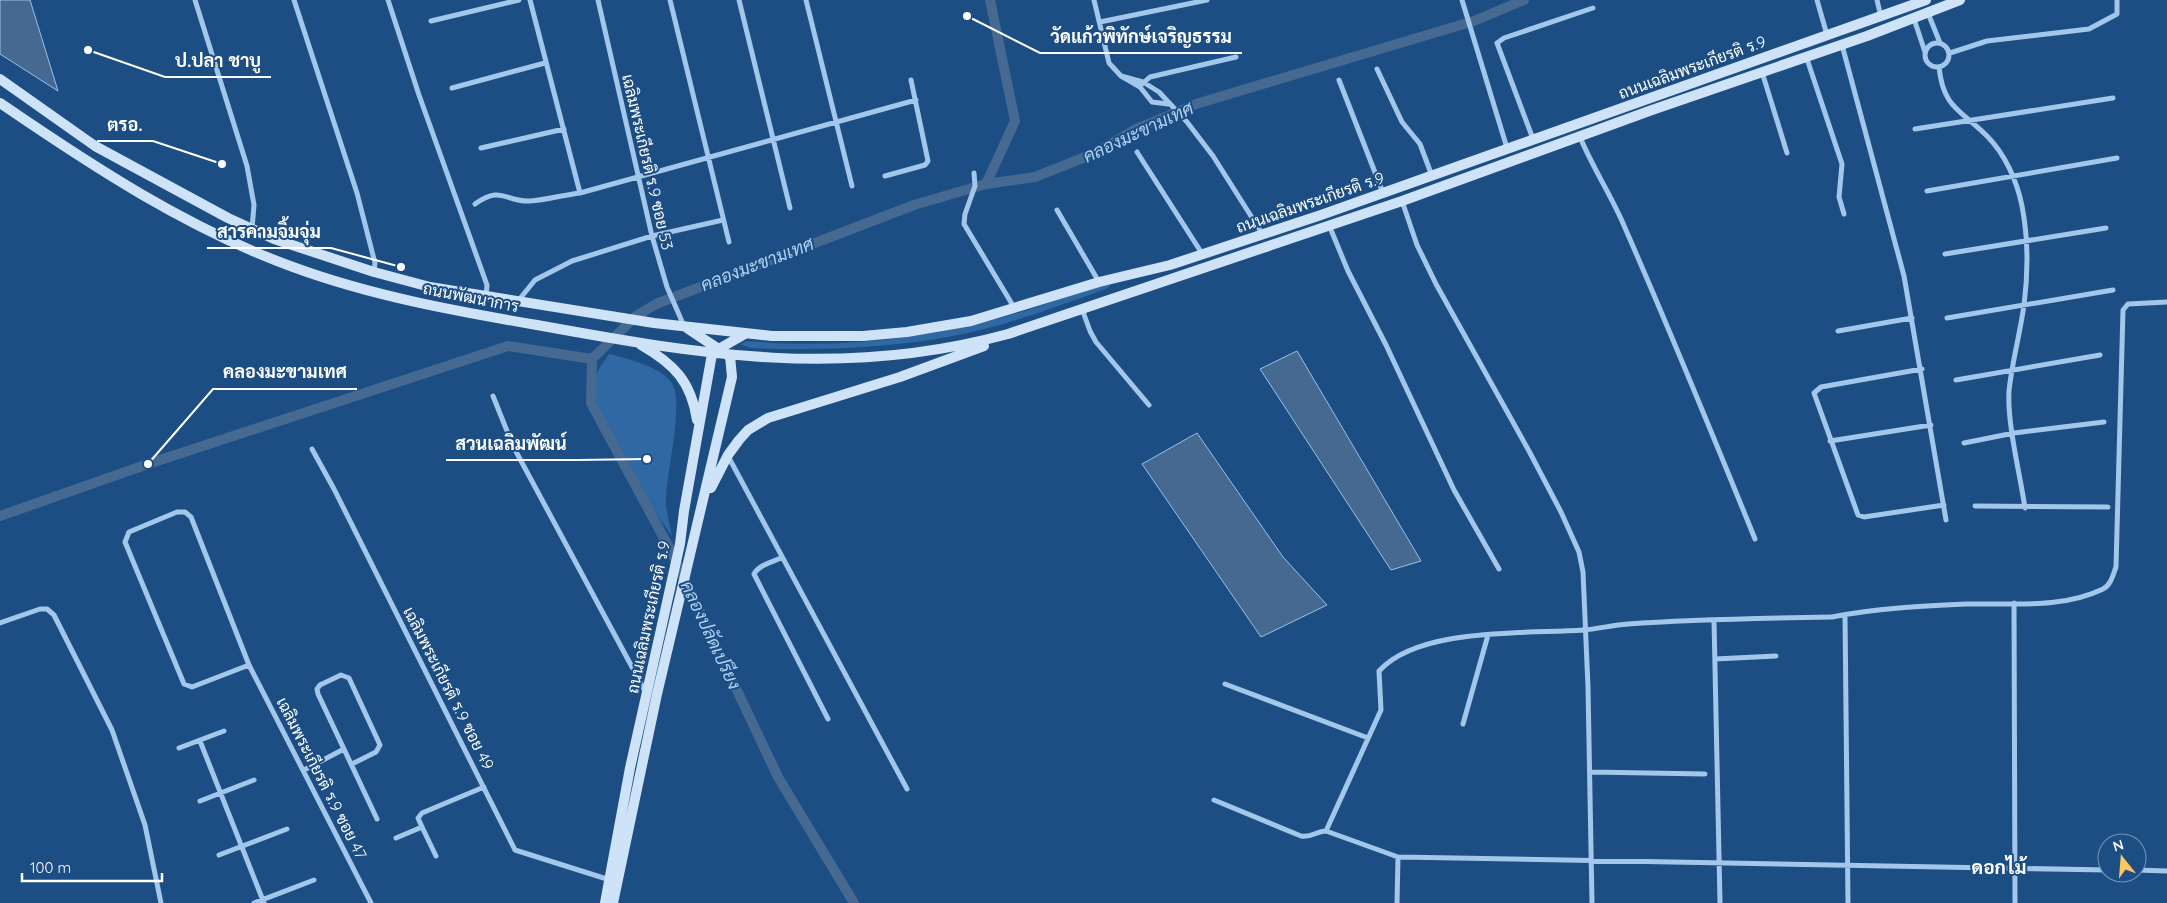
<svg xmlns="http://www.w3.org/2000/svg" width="2167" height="903" font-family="Quicksand,Sarabun,sans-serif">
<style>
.green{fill:#2f68a2}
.water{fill:#456991;stroke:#96c2ec}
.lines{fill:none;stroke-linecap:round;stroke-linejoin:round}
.canal{stroke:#456991;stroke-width:10}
.street{stroke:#a3c6eb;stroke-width:5}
.secondary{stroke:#cee2f8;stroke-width:10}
.labels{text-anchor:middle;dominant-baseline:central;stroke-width:4;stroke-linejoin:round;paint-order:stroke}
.street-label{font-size:16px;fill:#fff;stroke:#1c4e84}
.water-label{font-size:18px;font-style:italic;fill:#aed0f2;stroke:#1c4e84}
.quarter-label{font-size:19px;font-weight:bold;fill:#fff;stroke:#1c4e84}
.leader{fill:none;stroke:#fff;stroke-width:2}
.callout-dot{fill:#fff;stroke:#1c4e84;stroke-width:2}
.callout-label{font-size:18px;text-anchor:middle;font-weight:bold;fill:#fff;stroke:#1c4e84;stroke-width:4;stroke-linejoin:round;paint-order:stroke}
</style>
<rect width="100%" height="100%" fill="#1c4e84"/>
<path class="green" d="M1107,282l4,2 -3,4c-41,15 -81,30 -123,41 -77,19 -156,22 -235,19l-10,-4 7,-3c86,8 173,-1 256,-24 35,-9 70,-23 104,-35z
M609,354c17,4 56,14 64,31 10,22 -6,86 -7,113 -1,12 4,26 6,38 -21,-29 -83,-121 -78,-155 2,-10 10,-19 15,-27z"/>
<path class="water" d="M0,0h30l28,91 -58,-37z
M1297,351l124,210 -30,9 -131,-201z
M1197,433l86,124 44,48 -66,32 -119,-173z"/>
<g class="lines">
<path class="canal" d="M986,184l29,-63 -25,-121
M592,359l44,-43 20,-12 258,-99 72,-21 49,-7 58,-23 43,-25 60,-25 278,-83 50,-21
M592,359l-1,44 81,150 106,224 76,126
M0,516l148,-52 360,-118 84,13"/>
<path class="street" d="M195,0l52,166 7,39 -2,24
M294,0l63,193 18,70 -1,9
M388,0l31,95 68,190 -1,11
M530,0l50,193
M598,0l54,236 15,51 17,39
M670,0l59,242
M739,0l51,208
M806,0l46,186
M1094,0l15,63 12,13 19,11 12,15 16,2
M1462,0l45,148
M1817,0l10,35
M1877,0l4,17
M1928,13l12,30
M1914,19l11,33
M431,21l88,-21
M1100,22l107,-22
M1925 55a12 12 0 1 1 24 0a12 12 0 1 1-24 0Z
M1842,45l62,231 42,244
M1950,53l37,-12 102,-12 28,-15v-14
M1806,56l36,108 -3,33 5,17
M1939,67c4,41 22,43 48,69 18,18 30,45 35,70 6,31 6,68 2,99 -4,29 -12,57 -15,86 -2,32 11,83 16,117
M1377,69l25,53 18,22 12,32
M1762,72l25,81
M1121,76l22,6 16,10 28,30 26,34 50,79
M1339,80l44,113
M1141,85l9,-8 86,-20
M452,88l93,-25
M1915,129l198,-31
M1580,137c12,29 29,55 42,84 46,105 90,212 133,318
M1533,139l-36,-96 7,-5 89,-30
M481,148l83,-19
M1137,152l66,103
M974,173l1,13 -10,28 -1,10 51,85
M885,176l40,-11 3,-4 -17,-81
M1927,191l190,-33
M1402,201l15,44 19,39 93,167 32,61 18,40 4,20 5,115 4,216
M475,204c27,-19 29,-2 55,-3 16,-1 33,-6 50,-8l336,-93
M1057,210l42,72
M1329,225l19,46 38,74 68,145 45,79
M1945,254l161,-26
M518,301l17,-21 37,-19 80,-25 71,-16
M1082,309l8,22 6,11 53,63
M1947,318l166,-28
M1838,331l74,-13
M1922,369l-101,18 -7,6 44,122 6,2 80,-12
M1956,380l144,-25
M493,396l20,50 133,247
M1830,441l101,-16
M1964,443l50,-10 90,-11
M312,449l22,40 181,361 95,30
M728,456l179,333
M1975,506l133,1
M781,558c-9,4 -22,7 -27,16l74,145
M2014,603l1,300
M1845,615l3,288
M1714,620l6,283
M0,623l40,-14h7l7,6 58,115 33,95 16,78
M1715,659l61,-3
M249,665l-57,22 -8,-3 -59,-142 4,-10 48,-20h8l6,5 58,148 122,238
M1225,684l143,54
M1463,724l25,-89
M200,741l64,162
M179,748l45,-17
M352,764l24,-12 4,-7 -31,-67 -8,-3 -21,10 -3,4 1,5 59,125
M304,770l40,-21
M1590,772l115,2
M1214,800l87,36c11,2 15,-5 25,-5l72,26 709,13
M200,801l54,-21
M422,827l14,29
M1326,831l55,-121 -2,-39c40,-44 147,-37 204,-41 15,-1 29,-5 45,-6 67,-5 136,-6 204,-7 44,-9 91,-11 136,-13 45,-1 94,5 135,-15 8,-4 10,-14 13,-22l7,-257 5,-6 39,-2
M396,838l26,-11 -4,-9 4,-5 62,-26
M219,855l68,-26
M2137,870l30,1
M254,903l60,-23
M1397,903l1,-46"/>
<path class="secondary" d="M0,79l95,67 133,72 46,21 100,33 56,15 224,36 118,13h91l44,-4 64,-11 128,-39 71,-17 151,-50 605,-215
M0,103c92,63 188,126 293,164 79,29 162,44 244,58 165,30 306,54 471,9l394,-133 250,-91 215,-74 93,-36
M687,328l42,28
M641,345c33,19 50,36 56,75
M715,351l30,-17
M711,488l17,-33 11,-15 9,-10 20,-12 132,-41 84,-31
M605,903l25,-135 50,-224 4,-33 28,-157
M613,903l44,-209 71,-300 4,-17 -2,-21"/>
</g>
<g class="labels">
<g class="street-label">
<text transform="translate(1692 67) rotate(-20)">ถนนเฉลิมพระเกียรติ ร.9</text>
<text transform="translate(648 162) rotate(77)">เฉลิมพระเกียรติ ร.9 ซอย 53</text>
<text transform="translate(1310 202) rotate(-19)">ถนนเฉลิมพระเกียรติ ร.9</text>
<text transform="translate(471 297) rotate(11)">ถนนพัฒนาการ</text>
<text transform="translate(648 617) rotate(-78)">ถนนเฉลิมพระเกียรติ ร.9</text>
<text transform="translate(449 688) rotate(63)">เฉลิมพระเกียรติ ร.9 ซอย 49</text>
<text transform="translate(322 778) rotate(63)">เฉลิมพระเกียรติ ร.9 ซอย 47</text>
</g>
<g class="water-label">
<text transform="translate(1138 132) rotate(-25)">คลองมะขามเทศ</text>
<text transform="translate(757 264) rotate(-21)">คลองมะขามเทศ</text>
<text transform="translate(711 635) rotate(65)">คลองปลัดเปรียง</text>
</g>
<g class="quarter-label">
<text x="1999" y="867">ดอกไม้</text>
</g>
</g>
<path class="leader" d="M967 16L1040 53H1242M88 50L165 77H271M222 164L153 141H97M401 267L331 248H207M148 464L213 389H357M647 459L577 460H446"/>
<g class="callout-dot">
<circle cx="967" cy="16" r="5"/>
<circle cx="88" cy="50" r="5"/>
<circle cx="222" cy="164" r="5"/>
<circle cx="401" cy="267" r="5"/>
<circle cx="148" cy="464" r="5"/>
<circle cx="647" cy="459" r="5"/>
</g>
<g class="callout-label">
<text x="1141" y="43">วัดแก้วพิทักษ์เจริญธรรม</text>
<text x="218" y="67">ป.ปลา ชาบู</text>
<text x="125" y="131">ตรอ.</text>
<text x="269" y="238">สารคามจิ้มจุ่ม</text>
<text x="285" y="378">คลองมะขามเทศ</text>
<text x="511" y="450">สวนเฉลิมพัฒน์</text>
</g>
<g transform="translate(2122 858) rotate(343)"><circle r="24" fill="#1c4e84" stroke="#7795b5"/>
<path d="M0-4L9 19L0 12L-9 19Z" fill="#fbc760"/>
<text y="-8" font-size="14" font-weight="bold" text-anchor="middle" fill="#ffffff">N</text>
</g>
<path d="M22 873v8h140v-8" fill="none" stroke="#ffffff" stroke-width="2.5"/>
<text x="30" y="873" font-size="15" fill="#ffffff" stroke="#1c4e84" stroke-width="4" paint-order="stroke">100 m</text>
</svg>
